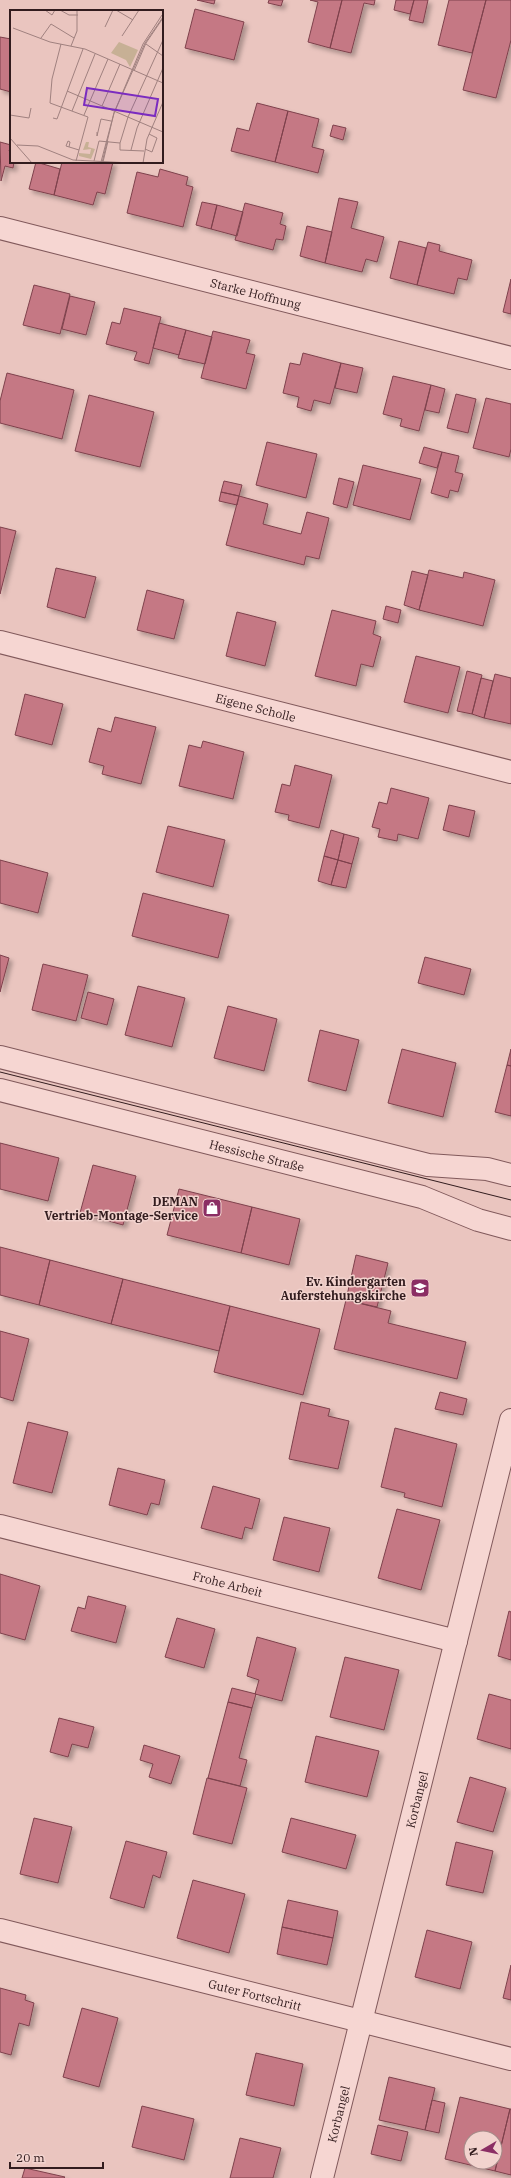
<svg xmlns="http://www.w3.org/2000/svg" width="511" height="2178" font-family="'IBM Plex Serif',serif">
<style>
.building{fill:#c57884;stroke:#7e414c;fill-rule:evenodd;filter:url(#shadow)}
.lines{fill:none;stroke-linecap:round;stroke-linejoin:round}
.street-casing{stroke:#81595b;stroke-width:24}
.street{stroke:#f6d6d2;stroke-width:22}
.tram{stroke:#321c1e;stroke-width:1}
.labels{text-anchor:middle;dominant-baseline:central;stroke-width:3;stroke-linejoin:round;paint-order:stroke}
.street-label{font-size:12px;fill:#321c1e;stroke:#f2d3ce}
.poi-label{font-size:12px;font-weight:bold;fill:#321c1e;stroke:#f2d3ce;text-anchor:end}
.inset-road{fill:none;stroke:#a0817f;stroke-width:1}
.view{fill:#7b2cbf;fill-opacity:0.15;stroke:#7b2cbf;stroke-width:2}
.inset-edge{fill:none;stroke:#321c1e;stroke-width:2}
</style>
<defs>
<filter id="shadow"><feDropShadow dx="3.5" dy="3.5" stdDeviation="2" flood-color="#0004"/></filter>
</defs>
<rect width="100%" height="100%" fill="#eac5bf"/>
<path class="building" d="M197,0h18l-1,4z
M269,0h14l-2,6 -13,-3z
M310,0h32l-12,48 -22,-6 10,-40z
M342,0h33l-1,5 -10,-2 -13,50 -21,-5z
M396,0h18l-4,14 -16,-4z
M414,0h14l-5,23 -14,-3z
M449,0h37l-14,53 -34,-8z
M486,0h25v40l-15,58 -33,-8z
M195,9l49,13 -10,38 -49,-12z
M0,37l11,2v53l-11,-3z
M257,103l31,8 -13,51 -44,-11 6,-23 12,3z
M288,111l31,8 -7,28 12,3 -6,23 -43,-11z
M333,125l13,3 -3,12 -13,-4z
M0,142l11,3 -2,6h2v11h3l-1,6 -8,-2 -4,15z
M36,162l24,7 -6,26 -25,-6z
M62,162h51l-8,32 -8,-2 -4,13 -39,-10z
M160,169l28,8 -2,8 7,2 -10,40 -56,-14 10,-41 21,5z
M339,198l19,4 -7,26 33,9 -7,25 -11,-3 -4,13 -37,-9z
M202,202l15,3 -6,24 -15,-4z
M245,203l38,10 -3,11 6,2 -3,14 -7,-1 -3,11 -38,-10z
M217,205l26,7 -6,24 -26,-7z
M307,226l25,6 -7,31 -25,-7z
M399,241l27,7 -9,37 -27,-7z
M428,242l12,3 -1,6 33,9 -5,20 -9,-2 -4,16 -37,-9z
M511,279v35l-8,-2z
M34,285l36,9 -10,40 -37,-9z
M70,296l25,6 -9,33 -24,-6z
M124,308l37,9 -12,47 -15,-4 3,-8 -31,-8 6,-22 8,2z
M159,323l27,7 -7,25 -26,-7z
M186,330l26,7 -7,27 -27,-6z
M213,331l37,9 -4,13 9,2 -9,34 -45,-11z
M303,353l38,10 -11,41 -16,-4 -3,11 -14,-4 2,-10 -16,-4 7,-30 10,2z
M341,363l22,5 -6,25 -22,-5z
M7,373l67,17 -12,49 -62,-16v-22z
M393,376l38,9 -12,46 -19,-5 2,-7 -19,-5z
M431,385l14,4 -6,24 -14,-3z
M456,394l20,5 -8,34 -21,-5z
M89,395l65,17 -14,55 -65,-16z
M486,398l25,6v45l-2,8 -36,-9z
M267,442l50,12 -11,44 -50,-13z
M424,447l18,5 -5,16 -18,-5z
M442,452l17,4 -4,16 8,2 -5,18 -8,-2 -2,8 -17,-5z
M363,465l58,14 -11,41 -57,-15z
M339,478l15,4 -7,26 -14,-4z
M224,481l18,4 -3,11 -18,-4z
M221,492l18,4 -2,9 -18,-4z
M239,496l29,8 -5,20 38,10 6,-22 22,6 -10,41 -13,-3 -2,9 -78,-20z
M0,527l16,4 -16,63z
M56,568l40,9 -11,41 -38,-11z
M429,570l34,8 1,-6 31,8 -12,46 -64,-16z
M412,571l16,4 -9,35 -15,-5z
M147,590l37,10 -10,39 -37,-9z
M386,606l15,4 -3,13 -15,-4z
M332,610l44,11 -3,13 8,3 -8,30 -12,-3 -5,22 -41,-10z
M237,612l39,10 -11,44 -39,-10z
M416,656l44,11 -12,46 -44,-11z
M467,671l15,4 -10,39 -15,-3z
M495,674l16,4v46l-27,-6z
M481,678l12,3 -9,37 -12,-4z
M25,694l38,10 -11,41 -37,-10z
M115,717l41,10 -15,57 -39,-10 2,-8 -15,-4 9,-34 13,4z
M203,741l41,11 -11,47 -54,-13 10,-41 12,3z
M295,765l37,10 -13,53 -31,-8 1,-5 -14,-3 7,-28 8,2z
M391,788l38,10 -11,41 -20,-5 -1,7 -19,-4 2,-8 -8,-2 7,-25 8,2z
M449,805l26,6 -6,26 -26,-7z
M168,826l57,14 -12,47 -57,-15z
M331,830l13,4 -6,26 -14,-4z
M344,834l15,4 -7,26 -14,-4z
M324,856l14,4 -7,25 -13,-4z
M0,860l48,13 -10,40 -38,-10z
M338,860l14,4 -6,24 -15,-3z
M143,893l86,22 -11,43 -86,-22z
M0,955l9,3 -9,34z
M425,957l46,12 -7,26 -46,-12z
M43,964l45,11 -12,46 -44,-11z
M138,986l47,12 -13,49 -47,-12z
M88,992l26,7 -7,26 -26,-7z
M228,1006l49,13 -13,52 -50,-13z
M320,1030l39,10 -13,51 -38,-10z
M402,1049l54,14 -13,54 -55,-14z
M511,1049v17l-4,-1z
M507,1065l4,1v50l-16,-4z
M0,1143l59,15 -11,43 -48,-12z
M93,1165l43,11 -13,49 -43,-12z
M179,1189l73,18 -11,46 -74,-18z
M252,1207l48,12 -11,46 -48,-12z
M0,1247l50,13 -11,45 -39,-10z
M356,1255l32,8 -11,44 -31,-7z
M50,1260l73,19 -12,45 -72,-19z
M123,1279l107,27 -11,45 -108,-27z
M346,1300l45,11 -3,12 78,19 -9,37 -123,-30z
M230,1306l90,23 -17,66 -89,-23z
M0,1331l29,8 -16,62 -13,-4z
M440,1392l27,7 -4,16 -28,-6z
M301,1402l29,7 -2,7 21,5 -11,48 -49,-10z
M28,1422l40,10 -16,61 -39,-10z
M395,1428l62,16 -15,63 -38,-10 1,-4 -24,-6z
M118,1468l47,12 -6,25 -8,-2 -4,12 -38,-10z
M213,1486l47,13 -8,30 -7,-2 -3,12 -41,-11z
M397,1509l43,11 -19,70 -43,-12z
M284,1517l46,11 -11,44 -46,-12z
M0,1574l40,12 -15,54 -25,-7z
M88,1596l38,10 -10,37 -45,-12 7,-24 7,2z
M509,1611l2,1v48l-13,-4z
M177,1618l38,11 -11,39 -39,-11z
M257,1637l39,11 -14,53 -27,-7 4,-14 -12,-4z
M345,1657l54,13 -15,60 -54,-13z
M232,1688l24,6 -4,14 -24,-6z
M489,1694l22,6v49l-34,-10z
M228,1702l24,6 -13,50 8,2 -7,26 -32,-8z
M59,1718l35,9 -6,21 -16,-4 -4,13 -18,-5z
M316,1736l63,15 -12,46 -62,-15z
M144,1745l36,11 -9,28 -22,-7 4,-13 -13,-4z
M470,1777l36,11 -13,44 -36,-10z
M207,1778l40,10 -15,56 -39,-10z
M34,1818l38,9 -14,56 -38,-9z
M291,1818l65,17 -10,34 -64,-17z
M126,1841l41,11 -7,26 -7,-3 -9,33 -34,-10z
M456,1842l37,9 -10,42 -37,-8z
M193,1880l52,14 -16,59 -52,-15z
M288,1900l50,11 -5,27 -51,-11z
M282,1927l51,11 -6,27 -50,-11z
M427,1930l45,12 -12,47 -45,-12z
M511,1965v35l-8,-2z
M0,1988l26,7 -1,5 9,3 -5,23 -10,-3 -8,32 -11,-3z
M82,2008l36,10 -19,69 -36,-10z
M256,2053l47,11 -9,42 -48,-11z
M389,2077l46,11 -10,42 -46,-10z
M460,2097l50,12 -15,62 -50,-12zM471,2138h24v24h-24z
M432,2100l13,3 -6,30 -14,-3z
M142,2106l52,13 -10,41 -52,-13z
M510,2109h1v66l-16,-4z
M378,2125l30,7 -7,29 -30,-7z
M240,2138l41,10 -8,30h-43z
M25,2168l40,9 -1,1h-42z"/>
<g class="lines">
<defs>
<g id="street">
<path id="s1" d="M0,228l511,130"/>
<path id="s2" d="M0,642l511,130"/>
<path d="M0,1057l428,108 59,4 24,6"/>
<path id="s3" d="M0,1090l422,107 56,23 33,9"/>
<path id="s4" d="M0,1526l456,115"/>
<path id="s5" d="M0,1930l511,129"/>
<path id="s6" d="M322,2178l189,-758"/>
</g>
</defs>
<use href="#street" class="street-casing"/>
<use href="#street" class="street"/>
<path class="tram" d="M0,1072l511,128"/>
</g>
<defs>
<symbol id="shop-square" viewBox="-11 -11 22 22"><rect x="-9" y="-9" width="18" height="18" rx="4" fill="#8b2e64" stroke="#f2d3ce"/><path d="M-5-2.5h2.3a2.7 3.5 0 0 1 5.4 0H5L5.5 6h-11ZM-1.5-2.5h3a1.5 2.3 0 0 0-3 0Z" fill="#fff"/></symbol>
<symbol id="school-square" viewBox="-11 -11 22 22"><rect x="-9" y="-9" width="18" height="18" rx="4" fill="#8b2e64" stroke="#f2d3ce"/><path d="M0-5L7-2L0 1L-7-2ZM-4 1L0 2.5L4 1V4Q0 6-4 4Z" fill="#fff"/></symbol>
</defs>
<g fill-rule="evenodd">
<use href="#shop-square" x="201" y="1197" width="22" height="22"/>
<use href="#school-square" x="409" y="1277" width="22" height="22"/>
</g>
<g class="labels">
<g class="street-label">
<text stroke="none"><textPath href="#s1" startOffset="264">Starke Hoffnung</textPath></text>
<text stroke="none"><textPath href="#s2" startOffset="264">Eigene Scholle</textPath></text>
<text stroke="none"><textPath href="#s3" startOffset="265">Hessische Straße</textPath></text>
<text stroke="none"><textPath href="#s4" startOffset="235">Frohe Arbeit</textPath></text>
<text stroke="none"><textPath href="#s6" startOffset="390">Korbangel</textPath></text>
<text stroke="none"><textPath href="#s5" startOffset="263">Guter Fortschritt</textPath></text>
<text stroke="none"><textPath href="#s6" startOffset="66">Korbangel</textPath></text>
</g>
<g class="poi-label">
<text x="198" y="1201">DEMAN<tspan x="198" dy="14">Vertrieb-Montage-Service</tspan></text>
<text x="406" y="1281">Ev. Kindergarten<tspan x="406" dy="14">Auferstehungskirche</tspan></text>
</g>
</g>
<g transform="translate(10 10)">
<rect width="153" height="153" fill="#eac5bf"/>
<path d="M109,32l19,8 -8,17 -4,-7 -15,-7zM76,132h3l-1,5 7,2 -4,10 -12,-3v-3l11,1 1,-5 -8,1z" fill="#c7b095"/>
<path class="inset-road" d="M35,0l7,5 3,-5M50,0l9,5h9M106,0l17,10M95,17l8,-17M3,18l37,14 35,7 78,34M112,26l17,-26M31,28l10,-14 23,14M51,34l-9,35 -2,24 38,14 -12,44M136,34l17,12M61,36l6,-15v-21M124,61l12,-28 17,-25M57,81l96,41M92,96l18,-42M62,101l23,-57M0,105l19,3 2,-10M74,105l24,-56M43,108l4,1 26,-70M87,122v4l4,-17 10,2M0,128l22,25M7,135l21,1 35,14 58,3M59,137l1,-5 -2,-1 -2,5 13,4M135,139l7,3 5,-14 -8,-4M121,140l6,-22 26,-60M134,141l-24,-1v-7l8,-26 35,-77M84,151l5,-20 21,2M91,152l13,-49 29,-69 19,-29M93,152l5,-21M92,153l12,-50 31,-70 18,-26M133,153l4,-24 16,-37"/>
<path class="view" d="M77,78l71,11 -3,17 -71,-11z"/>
<rect width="153" height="153" class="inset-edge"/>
</g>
<g transform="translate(483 2150) rotate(261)"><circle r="19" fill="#f2d3ce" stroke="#a58a88"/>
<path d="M0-3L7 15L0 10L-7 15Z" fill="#8b2e64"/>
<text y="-6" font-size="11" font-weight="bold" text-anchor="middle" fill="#321c1e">N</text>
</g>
<path d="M10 2162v6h93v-6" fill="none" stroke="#321c1e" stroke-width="2"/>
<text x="16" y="2162" font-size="12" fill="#321c1e" stroke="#f2d3ce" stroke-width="3" paint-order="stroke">20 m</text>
</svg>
